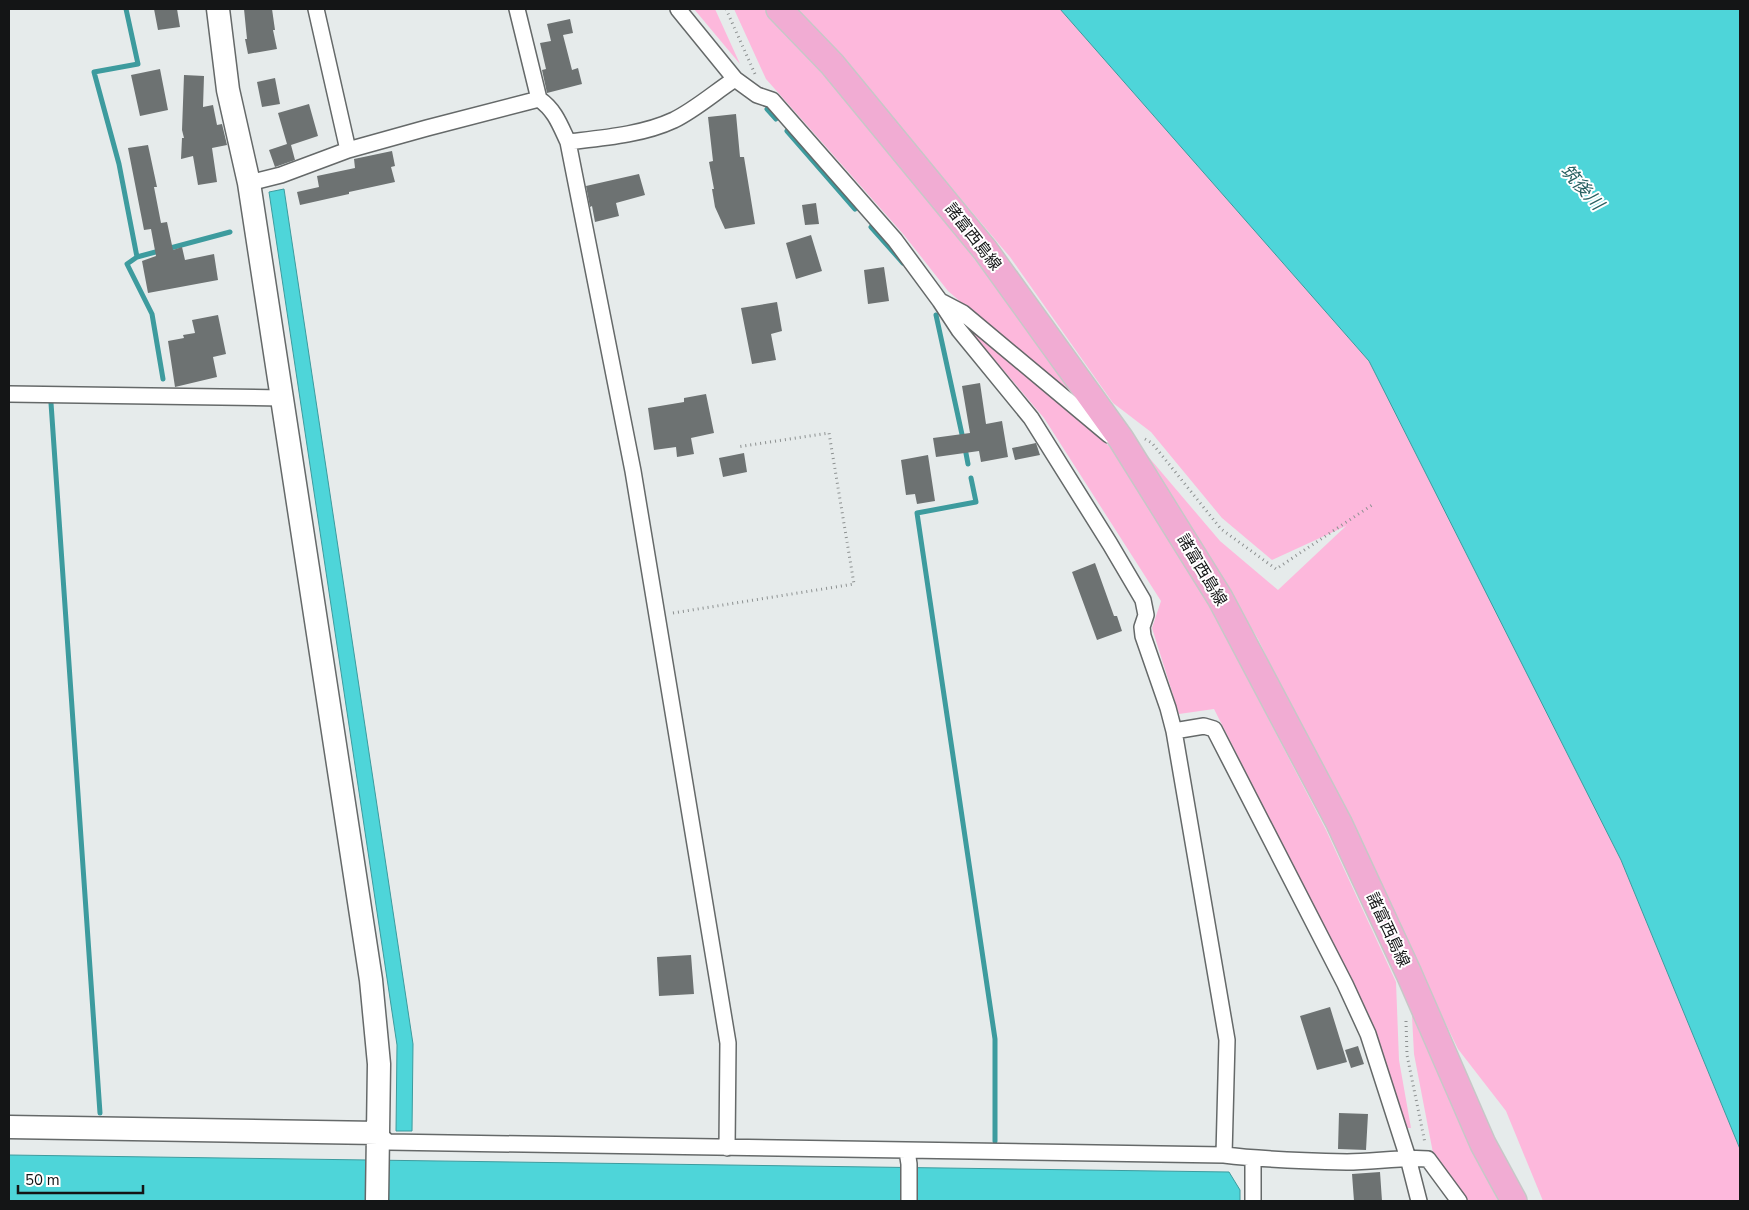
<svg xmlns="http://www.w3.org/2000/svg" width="1749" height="1210" font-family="'Nunito Sans','Noto Sans JP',sans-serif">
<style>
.green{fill:#fdb8dc}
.water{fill:#4ed5d9;stroke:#3d9b9e}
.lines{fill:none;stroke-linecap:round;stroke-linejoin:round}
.stream{stroke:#3d9b9e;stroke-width:5}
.building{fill:#6d7272}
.street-casing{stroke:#656969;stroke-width:18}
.secondary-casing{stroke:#656969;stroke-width:25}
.primary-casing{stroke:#c7c7c7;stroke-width:28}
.path{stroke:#8d9191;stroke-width:3;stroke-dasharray:1 4;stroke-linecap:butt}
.street{stroke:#fff;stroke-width:15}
.secondary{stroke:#fff;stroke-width:22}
.primary{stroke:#f1acd3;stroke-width:25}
.labels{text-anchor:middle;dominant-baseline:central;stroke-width:4;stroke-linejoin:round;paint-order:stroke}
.street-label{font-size:16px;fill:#141516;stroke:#fff}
.water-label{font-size:18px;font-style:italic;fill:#286061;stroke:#fff}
</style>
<rect width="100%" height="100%" fill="#e6ebeb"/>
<path class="green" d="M694,9h21l25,55z
M734,9h30l46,49 159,194 117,158 -138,-119 -44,-56 -138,-156z
M796,9h264l309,352 252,499 119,289v52h-197l-37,-90 -48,-62 -200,-410 -118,-192 80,94 58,49 68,-64 -74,34 -50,-42 -71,-86 -38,-29 -103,-146 -173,-205z
M961,320l155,132 95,156 115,222 70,152 3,78 12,68h-6l-35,-111 -156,-308 -35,5 -27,-86 9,-27 -117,-183z
M1411,997l63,156 24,48h-30l-35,-48 -19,-99z"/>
<path class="water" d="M1060,9h680v1140l-119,-289 -252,-499z
M284,189l129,855 -1,87h-16l1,-86 -128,-853z
M9,1155l1220,17 11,18v11h-1231z"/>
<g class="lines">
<path class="stream" d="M126,9l12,55 -44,8 25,92 18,93 93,-25
M767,109l9,10
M787,131l68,78
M871,227l32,36
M137,257l-10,7 25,50 11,65
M936,315l27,124
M51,403l49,710
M965,448l3,16
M971,478l5,24 -59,11 78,526v102"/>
</g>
<path class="building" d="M154,9h23l3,18 -22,3z
M244,9h28l3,21h-2l4,19 -29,5 -3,-15h2z
M570,19l3,14 -10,2 9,35 6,-2 4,16 -35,9 -5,-23 4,-1 -6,-26 11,-2 -4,-17z
M160,69l8,41 -28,6 -9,-41z
M184,75l20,1 -1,31 10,-2 4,20 5,-1 5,21 -15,3 5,34 -19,3 -5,-29 -12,3 1,-21h2l-2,-8z
M275,78l5,26 -18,3 -5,-25z
M309,104l9,32 -27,9 4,15 -20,7 -6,-17 18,-6 -9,-31z
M736,114l4,43h4l11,67 -30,5 -10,-22 -3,-18h2l-5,-27 4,-1 -5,-44z
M148,145l9,42h-3l7,36 6,-1 6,28 9,-3 3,13 29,-6 4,26 -70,13 -6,-32 14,-5 -5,-27 -7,1 -16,-82z
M392,151l3,15 -4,1 4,15 -46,10v2l-49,11 -3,-13 22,-5 -2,-11 38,-8 -1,-9z
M639,174l6,21 -29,8 3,13 -24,6 -3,-16 -2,1 -4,-21z
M816,203l3,21 -14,1 -3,-20z
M811,235l11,36 -26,8 -10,-36z
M884,267l5,34 -21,3 -4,-34z
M777,302l5,29 -11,3 5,26 -24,4 -11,-56z
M218,315l8,39 -13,3 4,20 -42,10 -7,-46 16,-3 -1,-3 12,-2 -3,-13z
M980,383l6,41 16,-3 6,36 -27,5 -2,-11 -43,6 -3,-19 37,-5 -8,-47z
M706,394l8,39 -23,5 3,16 -17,3 -1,-10 -22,3 -6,-42 36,-6v-4z
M1036,443l4,12 -25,5 -3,-12z
M744,453l3,19 -24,5 -4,-19z
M928,455l7,46 -18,3 -2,-10 -9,1 -5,-35z
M1095,563l19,53h3l5,15 -25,9 -25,-68z
M691,955l3,39 -35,2 -2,-39z
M1330,1007l17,55 -30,8 -17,-54z
M1358,1046l6,18 -13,4 -6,-18z
M1339,1113l29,1 -2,36 -28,-1z
M1380,1172l2,29h-28l-2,-27z"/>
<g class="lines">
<defs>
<path id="street" d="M316,9l32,141
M517,9l22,90c16,11 21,26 29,43l65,329 95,572 -1,105
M678,9l57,70 22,16 15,5 123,140 45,61 19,29 72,88 79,126 33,56 3,15 -4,12 1,9 25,72 6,23 53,309 -3,115
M568,142c34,-4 74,-7 106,-22 22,-11 41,-28 61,-41
M249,183l32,-8 67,-25 79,-22 112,-29
M942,302l21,11 146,122
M9,394l273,4
M1174,731l30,-5 10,3 131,255 23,50 40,124 11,43
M378,1133l10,9 836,13c41,5 82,6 123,7 27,0 54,-5 81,-3l31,42
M907,1151l2,13v37
M1253,1201v-43"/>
<path id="secondary" d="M218,9l10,81 21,93 122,797 8,84 -2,137
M9,1127l369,6"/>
<path id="primary" d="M779,9l53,55 153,186 136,189 99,159 119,225 70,151 74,170 31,57"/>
</defs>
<use href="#street" class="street-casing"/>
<use href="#secondary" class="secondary-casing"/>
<use href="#primary" class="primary-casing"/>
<path class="path" d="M726,9l29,65
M1145,439l7,4 69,86 55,40 96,-64
M673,613l181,-29 -25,-151 -92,14
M1406,1021l1,34 18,88"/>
<use href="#street" class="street"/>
<use href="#secondary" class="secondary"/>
<use href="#primary" class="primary"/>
</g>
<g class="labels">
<g class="street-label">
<text transform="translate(973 237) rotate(52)">諸富西島線</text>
<text transform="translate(1202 570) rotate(59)">諸富西島線</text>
<text transform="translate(1388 930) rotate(65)">諸富西島線</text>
</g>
<g class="water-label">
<text transform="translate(1582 187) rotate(48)">筑後川</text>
</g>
</g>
<rect width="1749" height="1210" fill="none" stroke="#141516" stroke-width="20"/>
<path d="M18 1185v8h125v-8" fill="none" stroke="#141516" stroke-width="2.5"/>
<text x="25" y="1185" font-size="15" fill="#141516" stroke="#ffffff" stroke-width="4" paint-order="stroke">50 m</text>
</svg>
